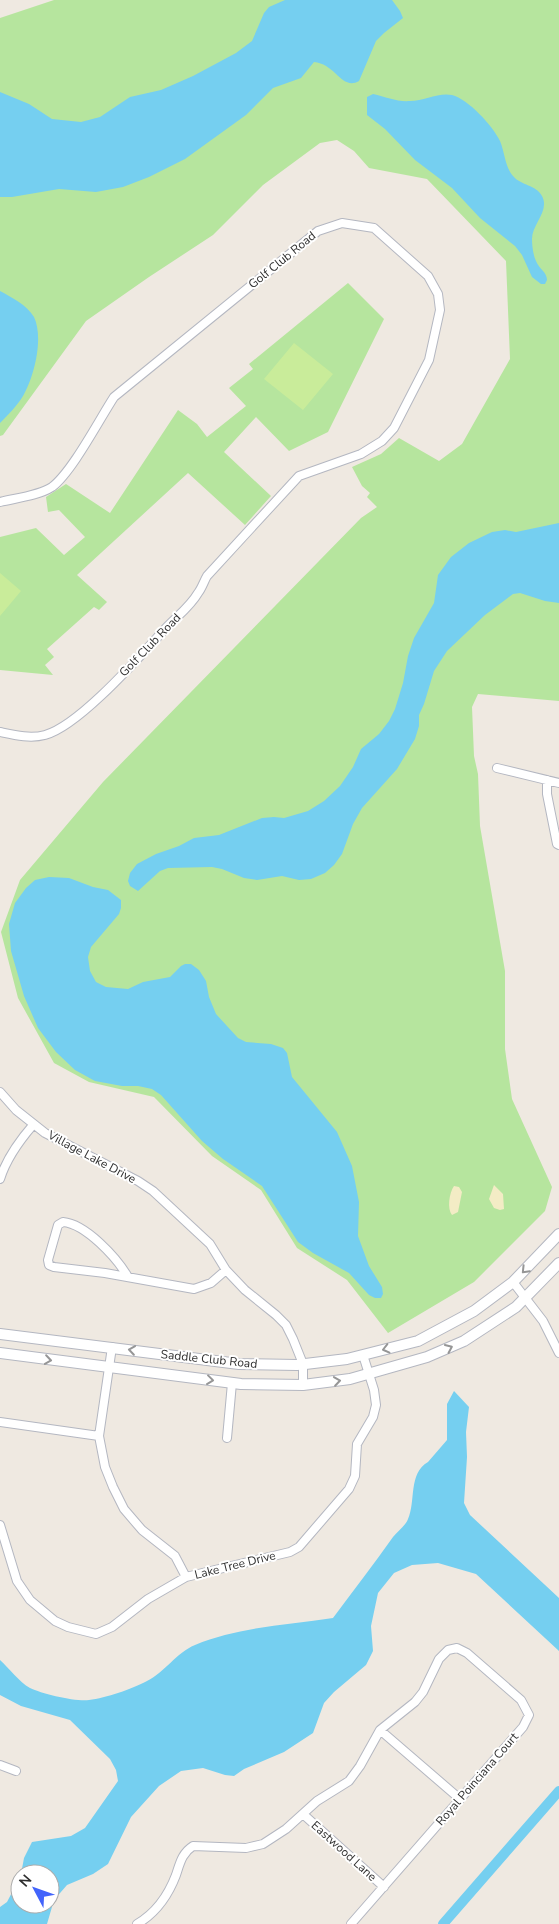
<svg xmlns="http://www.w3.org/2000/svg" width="559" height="1924" font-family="'Nunito Sans',sans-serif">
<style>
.green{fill:#b6e59e}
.sand{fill:#f3ecc5}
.pitch{fill:#c9ec9a}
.water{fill:#75cff0}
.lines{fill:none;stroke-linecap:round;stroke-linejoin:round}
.canal{stroke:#75cff0;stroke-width:10}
.minor-casing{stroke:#b4b7c1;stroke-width:10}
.tertiary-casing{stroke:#b4b7c1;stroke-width:12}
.minor{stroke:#fff;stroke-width:8}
.tertiary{stroke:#fff;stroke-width:10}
.oneway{stroke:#969696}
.labels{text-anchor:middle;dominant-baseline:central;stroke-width:4;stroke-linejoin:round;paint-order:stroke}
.street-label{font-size:12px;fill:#2e2e2e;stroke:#fff}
</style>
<rect width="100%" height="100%" fill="#efe9e1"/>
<path class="green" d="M54,0h505v701l-81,-7 -6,13 2,49 4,18 2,52 25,145v78l7,50 40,88 -7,24 -71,71 -86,51 -41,-53 -50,-32 -36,-58 -49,-34 -58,-59 -65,-15 -35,-19 -36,-65 -17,-66 19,-52 83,-98 258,-264 16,-11 -10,-10 3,-4 -8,-7 -10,-19 29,-13 18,-16 40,23 23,-17 48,-85 -4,-98 -79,-82 -58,-11 -15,-17 -17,-11 -17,3 -57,42 -50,50 -64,42 -63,44 -83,114 -3,1v-418z
M348,283l36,36 -56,113 -39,19 -33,-34 -32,35 47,44 -26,29 -57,-52 -111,102 30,27 -8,8 -5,-3 -47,42 7,8 -9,8 8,10 -53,-5v-133l36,-9 28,27 21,-18 -26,-27 -11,2 -2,-15 20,-13 44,29 68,-103 19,14 10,13 39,-31 -17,-18 24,-19 -4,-5z"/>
<path class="sand" d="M494,1185l9,9 1,15 -4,1 -6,-2 -5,-9z
M454,1186l5,1 3,5 -4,20 -6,3c-5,-6 -3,-22 2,-29z"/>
<path class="pitch" d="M294,343l39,31 -30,36 -39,-31z
M0,573l21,18 -21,25z"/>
<path class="water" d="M285,0h107l8,11 3,7 -19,15 -8,8 -17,40c-17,10 -23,-17 -45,-19l-13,16 -28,10 -27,27 -61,44 -36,18 -26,10 -27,5 -37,-3 -47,8h-12v-105l29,12 23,15 29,3 19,-5 30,-20 31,-7 32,-14 43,-23 16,-12 12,-28 5,-6z
M373,94c13,3 24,8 37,7 14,0 29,-9 42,-6 16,4 41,31 48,46 5,12 5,27 14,36 7,8 22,8 28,19 8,15 -10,28 -10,43 0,6 1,16 4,22 3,8 11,11 11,19l-2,4h-4l-9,-7 -10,-22 -7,-9 -35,-28 -28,-30 -37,-28 -30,-31 -18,-14v-18z
M0,291c11,6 27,14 34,26 10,21 0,60 -11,79 -6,10 -15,19 -23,27z
M559,523v80l-14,-2 -25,-8 -7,1 -28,21 -38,36 -13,20 -10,33 -5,11v11l-4,13 -18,30 -35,39 -9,16 -11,30 -8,11 -9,8 -14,6 -12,1 -17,-4 -25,4 -13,-2 -22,-9 -10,-2 -44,1 -8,3 -22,20 -8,-5 -2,-5 2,-8 7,-9 19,-10 23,-8 15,-8 25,-3 43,-17 12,-1 10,1 24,-7 16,-10 16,-15 13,-19 8,-18 18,-15 10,-13 6,-12 8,-26 5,-27 6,-18 20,-35 4,-28 13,-18 18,-14 23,-11 13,-2 11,2z
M49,877l20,1 24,9 15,3 13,10v8l-2,6 -28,33 -3,10 2,14 6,11 10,5 22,2 15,-7 27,-5 11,-11 4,-2h6l8,6 7,11 3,16 7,17 22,24 8,4 25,2 12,4 4,5 5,24 45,55 15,34 7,36 -1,34 11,30 13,21 1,7 -2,4h-6l-6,-3 -20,-22 -36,-20 -15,-11 -36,-56 -39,-27 -21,-18 -41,-46 -9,-6 -14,-3h-16l-27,-5 -20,-11 -19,-18 -18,-24 -14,-32 -13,-45 -2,-27 6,-21 11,-15 9,-8z
M454,1391l15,16 -3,25 1,25 -3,46 6,12 89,83v53l-83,-77 -38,-11 -26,2 -18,8 -16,20 -7,33 2,25 -7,14 -32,27 -10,11 -11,30 -29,19 -40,17 -10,7 -9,-1 -22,-7 -22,3 -22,15 -28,31 -23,47 -15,10 -26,11 -13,15 -7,24h-47v-17l7,-5 13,-25v27h30v-30h-29l3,-16 8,-16 39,-6 14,-8 33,-47 -2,-11 -6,-11 -40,-39 -49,-14 -21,-11v-35c9,8 19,22 30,28 12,6 47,14 59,12 17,-2 43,-11 58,-19 18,-9 29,-28 48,-36 43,-18 92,-20 138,-27 20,-27 41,-54 60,-81 5,-6 13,-12 15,-18 8,-17 0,-46 20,-57l19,-22v-36z"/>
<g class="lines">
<path class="canal" d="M443,1924l116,-133"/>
<defs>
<path id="minor" d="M0,502c16,-4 38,-6 52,-15 20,-15 47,-67 62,-90l204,-166 24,-8 32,5 54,48 10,18 2,16 -11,50 -35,68 -12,13 -21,13 -62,22 -92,100c-3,5 -5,12 -9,17 -8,14 -22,24 -33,36 -25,27 -86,97 -120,106 -15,4 -31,0 -45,-3
M497,768l62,15
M547,780v14l10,50 2,1
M0,1092l16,18 29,23 93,48 15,10 57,53 16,26 19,20 31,25 10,10 7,14 10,25v21
M0,1179c6,-19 20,-39 33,-54
M128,1277c-11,-19 -42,-53 -65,-55l-5,3 -10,35 1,5 5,2 51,6 89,16 17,-6 15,-13
M513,1282l30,39 16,32
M112,1347l-13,89 6,31 8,20 11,22 18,21 33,26 11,21
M0,1422l99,14
M227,1438l5,-55
M0,1525l17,56 13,19 25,21 13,6 28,7 16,-7 36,-28 38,-22 104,-25 9,-5 50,-58 6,-13 2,-32 16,-27 3,-12 -2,-15 -11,-35
M380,1730l80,69
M0,1765l16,6
M304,1815l80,72
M137,1924c19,-11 31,-28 39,-49 4,-12 6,-22 17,-29l53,2 17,-4 23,-15 31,-28 32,-20 11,-15 20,-36 35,-28 8,-10 16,-33 9,-9 9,-2 10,5 54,47 8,15 -6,12 -172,197"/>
<path id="tertiary" d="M0,1334l239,30 58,1 50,-6 71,-18 56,-30 39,-29 46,-48
M0,1353l241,31 62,1 47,-6 77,-22 37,-16 52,-34 43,-44"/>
</defs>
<use href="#minor" class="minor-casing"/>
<use href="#tertiary" class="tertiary-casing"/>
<use href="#minor" class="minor"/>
<use href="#tertiary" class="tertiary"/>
</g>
<defs><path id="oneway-chevron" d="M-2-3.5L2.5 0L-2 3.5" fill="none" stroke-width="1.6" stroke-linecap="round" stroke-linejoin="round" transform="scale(1.25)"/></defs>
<g class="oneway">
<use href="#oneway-chevron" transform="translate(525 1270) rotate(134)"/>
<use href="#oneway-chevron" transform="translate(449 1348) rotate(-24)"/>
<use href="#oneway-chevron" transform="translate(386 1349) rotate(166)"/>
<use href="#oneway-chevron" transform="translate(132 1350) rotate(-172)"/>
<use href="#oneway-chevron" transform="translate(48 1360) rotate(8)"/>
<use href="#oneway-chevron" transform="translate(210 1380) rotate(7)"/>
<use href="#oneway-chevron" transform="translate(337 1381) rotate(-8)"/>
</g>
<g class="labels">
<g class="street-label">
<text transform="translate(282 260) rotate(-39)">Golf Club Road</text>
<text transform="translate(150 645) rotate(-46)">Golf Club Road</text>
<text transform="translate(92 1157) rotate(28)">Village Lake Drive</text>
<text transform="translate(209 1359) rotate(6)">Saddle Club Road</text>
<text transform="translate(235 1565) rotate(-14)">Lake Tree Drive</text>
<text transform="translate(477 1779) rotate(-49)">Royal Poinciana Court</text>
<text transform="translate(344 1851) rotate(42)">Eastwood Lane</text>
</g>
</g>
<g transform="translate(35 1889) rotate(311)"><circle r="24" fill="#ffffff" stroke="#ababab"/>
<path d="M0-4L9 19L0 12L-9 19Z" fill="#4264fb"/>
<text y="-8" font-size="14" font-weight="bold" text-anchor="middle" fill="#2e2e2e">N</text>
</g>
</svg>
